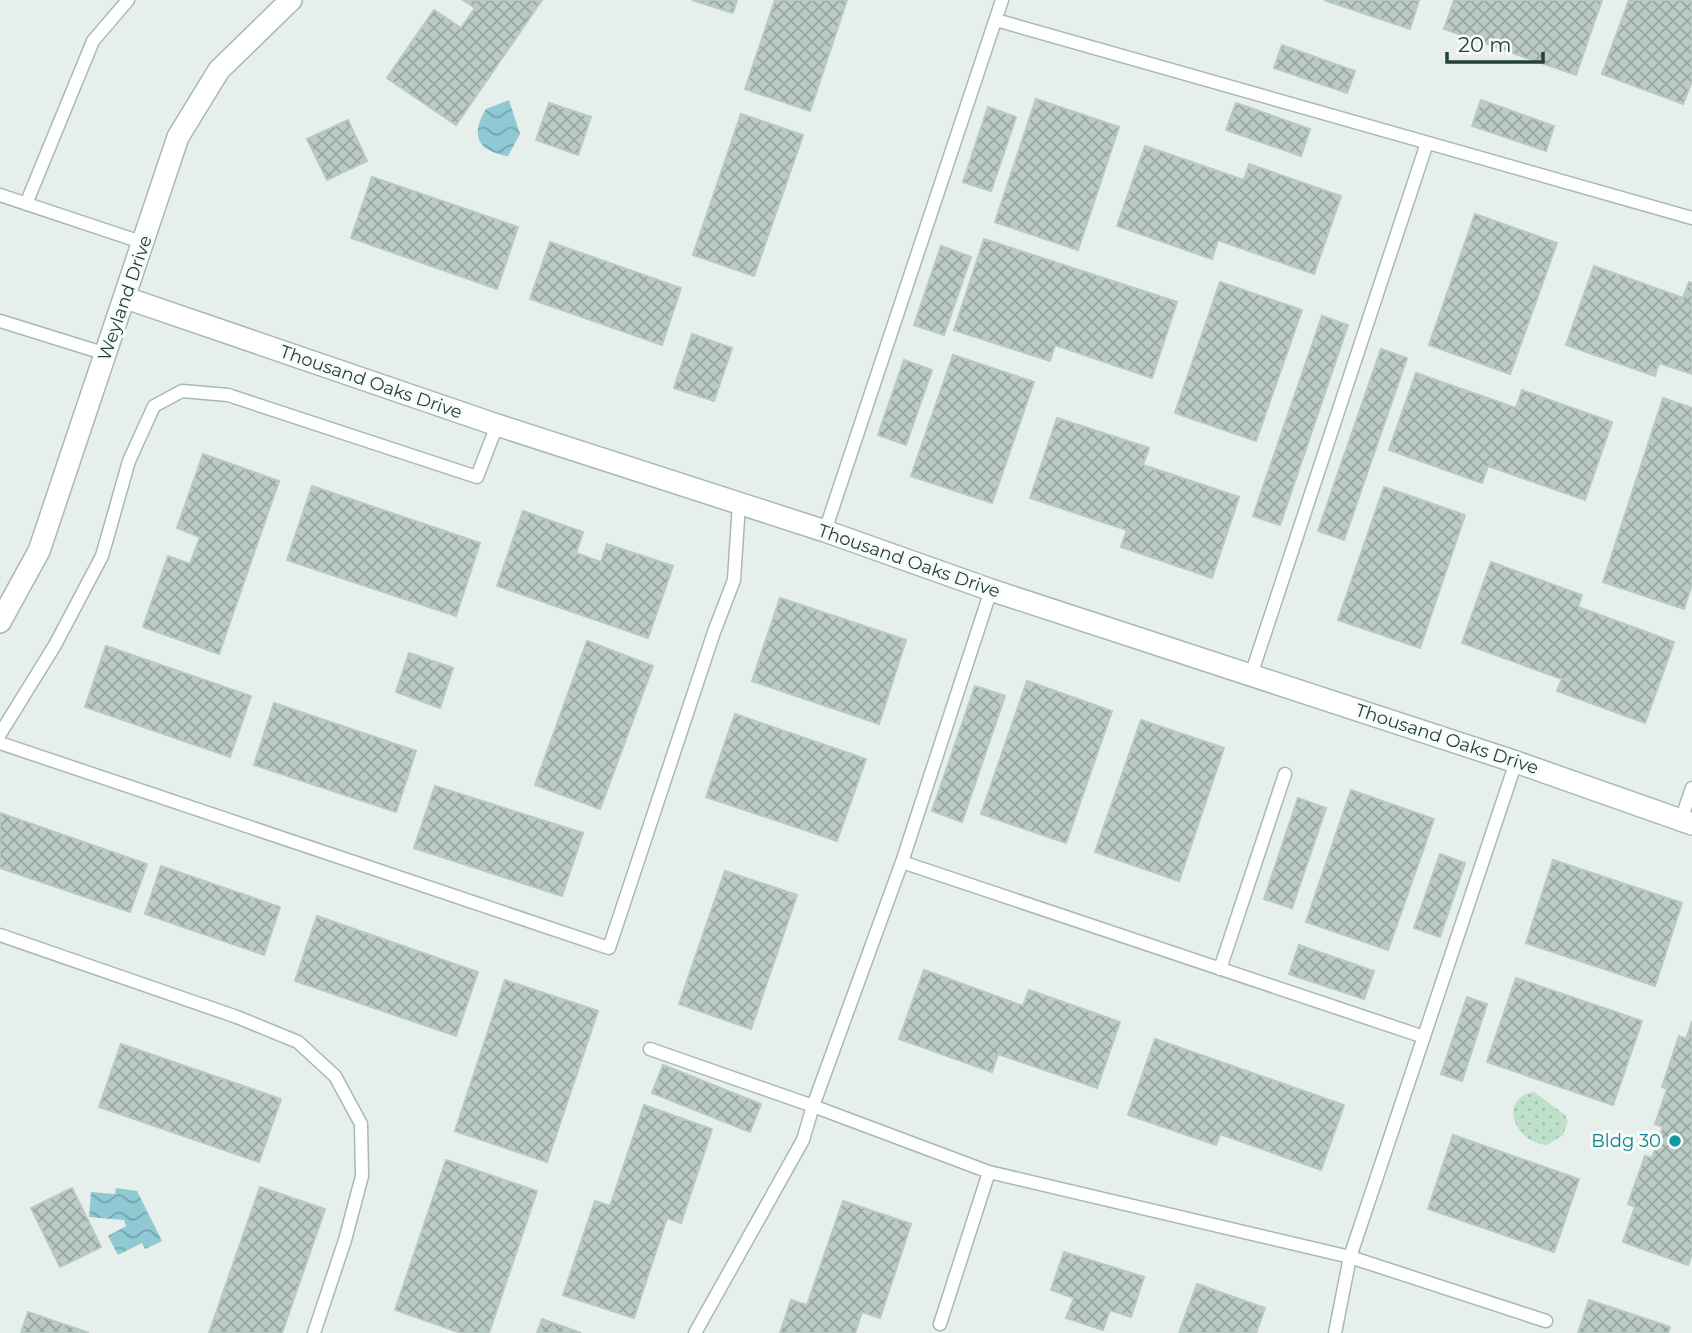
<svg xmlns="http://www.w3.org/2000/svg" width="1692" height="1333" font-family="Montserrat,sans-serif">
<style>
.park{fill:url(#park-dots)}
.water{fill:url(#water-waves)}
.building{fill:url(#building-cross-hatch);stroke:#b8c9c2;stroke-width:2}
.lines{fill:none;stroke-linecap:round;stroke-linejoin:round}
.lane-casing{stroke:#a8b8b2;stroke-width:15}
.street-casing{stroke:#a8b8b2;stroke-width:24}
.lane{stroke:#fff;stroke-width:12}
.street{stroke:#fff;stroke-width:21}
.culture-dot{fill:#0f9aa8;stroke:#f7fbf9;stroke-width:2.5}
.labels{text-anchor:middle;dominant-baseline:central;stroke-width:6;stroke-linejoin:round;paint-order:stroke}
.street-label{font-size:18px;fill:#24423a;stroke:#f7fbf9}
.culture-label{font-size:18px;fill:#0d838f;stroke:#f7fbf9;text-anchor:end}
</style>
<defs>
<pattern id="park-dots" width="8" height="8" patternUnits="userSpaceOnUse" patternTransform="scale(1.75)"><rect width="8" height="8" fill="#bfe0c8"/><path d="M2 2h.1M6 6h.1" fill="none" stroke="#a4c1ad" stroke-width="1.8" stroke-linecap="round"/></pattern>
<pattern id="water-waves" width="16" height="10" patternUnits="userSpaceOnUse" patternTransform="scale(1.75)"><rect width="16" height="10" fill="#8ec9d4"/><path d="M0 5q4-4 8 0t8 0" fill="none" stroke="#74a5ad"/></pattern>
<pattern id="building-cross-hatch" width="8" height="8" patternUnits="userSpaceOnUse" patternTransform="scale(1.75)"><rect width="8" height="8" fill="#bbcac4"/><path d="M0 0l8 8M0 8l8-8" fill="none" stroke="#98a6a0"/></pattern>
</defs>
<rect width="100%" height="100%" fill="#e6efeb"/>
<path class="park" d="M1534,1092l31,23 3,6 -5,14 -16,10c-35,-3 -48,-47 -13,-53z"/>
<path class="water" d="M509,100l11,34 -12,22c-29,-5 -39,-19 -22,-47z
M116,1188l21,3 25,50 -17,8 -3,-6 -24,12 -10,-19 18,-10 -2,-6 -35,-3 2,-25 24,2z"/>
<path class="building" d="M463,0h79l-86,125 -69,-47 47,-68 27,18 14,-20z
M692,0h45l-4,13z
M775,0h72l-37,111 -65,-22z
M1324,0h95l-9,29z
M1454,0h148l-26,75 -132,-46z
M1629,0h63v81l-9,23 -81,-30z
M1282,45l73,26 -8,22 -73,-25z
M1036,99l83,28 -41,123 -83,-28z
M1481,100l73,26 -8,25 -74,-25z
M549,103l42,14 -13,38 -42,-15z
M1236,103l74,26 -9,27 -75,-26z
M988,107l28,10 -25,74 -28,-9z
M741,114l62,21 -49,141 -61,-21z
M348,120l19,41 -40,19 -20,-41z
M1145,146l99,34 5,-16 92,32 -27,78 -96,-34 -6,19 -95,-33z
M372,177l146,50 -21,62 -146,-51z
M1475,214l82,29 -47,131 -81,-29z
M984,239l193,63 -25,76 -97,-33 -5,16 -96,-31z
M550,242l131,46 -19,57 -132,-46z
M941,246l30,11 -27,78 -30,-10z
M1594,266l89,32 6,-16 3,1v91l-33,-11 -4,13 -89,-31z
M1220,282l82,28 -46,131 -81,-28z
M1322,316l26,9 -68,200 -27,-9z
M692,334l40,14 -18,53 -40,-13z
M1381,349l26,9 -63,182 -26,-9z
M953,355l81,27 -42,121 -81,-27z
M904,360l28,10 -26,75 -28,-10z
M1416,373l100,35 6,-18 90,32 -27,78 -97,-34 -6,17 -93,-33z
M1663,398l29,10v176l-8,25 -81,-27z
M1057,418l92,30 -6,17 96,32 -27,81 -91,-31 6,-17 -97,-32z
M203,454l76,27 -60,173 -76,-27 25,-71 22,8 10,-27 -23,-9z
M312,486l168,57 -24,73 -169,-56z
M1384,487l81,28 -45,133 -82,-28z
M523,511l60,21 -7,21 25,9 6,-18 66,22 -25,72 -151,-52z
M1491,562l91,33 -4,12 96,35 -29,81 -88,-32 5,-12 -100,-36z
M780,598l126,42 -27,84 -127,-43z
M587,641l66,25 -53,143 -65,-24z
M106,646l145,50 -21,61 -145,-50z
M409,653l44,15 -13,40 -44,-16z
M1027,681l85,30 -46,132 -85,-29z
M975,686l30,10 -43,126 -30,-11z
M274,703l142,48 -20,61 -142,-47z
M735,714l131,45 -29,82 -131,-44z
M1141,720l83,28 -45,133 -84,-29z
M435,786l148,47 -21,63 -148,-48z
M1351,790l83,29 -46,131 -82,-28z
M1298,798l28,10 -34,100 -28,-9z
M0,813l147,51 -17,48 -130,-44z
M1440,854l25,9 -25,74 -26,-9z
M1553,860l129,43 -27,83 -129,-43z
M161,866l119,41 -16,48 -119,-41z
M725,871l72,24 -46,134 -72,-25z
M317,916l161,56 -22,64 -161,-55z
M1299,945l75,26 -10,28 -75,-25z
M924,970l99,36 6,-16 91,32 -23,66 -99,-34 -6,18 -93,-33z
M1516,978l126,43 -29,84 -126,-43z
M505,980l93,31 -51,151 -92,-31z
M1467,997l20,7 -25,77 -21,-7z
M1692,1021v233l-4,11 -65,-23 12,-35 -7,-3 17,-48 7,2 11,-31 -8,-3 12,-35 -5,-2 17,-51 7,3z
M1155,1039l189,66 -23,65 -101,-36 -4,11 -88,-30z
M121,1044l160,55 -22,63 -160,-55z
M663,1065l98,39 -11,28 -98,-39z
M644,1105l68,24 -31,94 -14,-5 -33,100 -71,-23 32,-94 15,5z
M1453,1135l126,44 -25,73 -126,-43z
M446,1160l91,31 -48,142h-28l-66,-23z
M260,1187l65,22 -43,124h-73z
M72,1188l29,59 -41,20 -29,-59z
M843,1201l68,23 -31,94 -18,-6 -7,21h-75l11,-33 16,5z
M1064,1252l80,25 -13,40 -21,-7 -7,20 -37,-12 8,-20 -23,-8z
M1197,1284l68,24 -9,25h-77z
M1589,1300l81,27 -2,6h-90z
M28,1312l61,21h-68z
M542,1319l39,14h-44z"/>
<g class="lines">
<defs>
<path id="lane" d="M996,20l696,198
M0,195l144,48
M26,204l67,-163 35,-41
M0,321l106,33
M825,531l177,-531
M1251,675l176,-532
M0,734l55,-89 47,-89 27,-95 25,-55 28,-15 46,4 249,82 20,-52
M0,743l609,205 105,-316 20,-52 5,-76
M1681,820l11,-32
M902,862l522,175
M0,935l237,82 61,25 37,34 26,48 1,52 -17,64 -31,93
M1220,969l65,-195
M650,1049l163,57 176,66 361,85 196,64
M940,1324l49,-152
M695,1333l108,-193 10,-34 89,-244 89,-272
M1335,1333l15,-76 166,-495"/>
<path id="street" d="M126,298l371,127 328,106 166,59 525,172 176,62
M0,622l39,-71 139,-414 41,-67 72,-70"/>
</defs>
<use href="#lane" class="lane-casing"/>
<use href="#street" class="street-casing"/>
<use href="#lane" class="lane"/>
<use href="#street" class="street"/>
</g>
<circle class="culture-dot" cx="1675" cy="1141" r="7"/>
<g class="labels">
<g class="street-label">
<text transform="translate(125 298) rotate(-71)">Weyland Drive</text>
<text transform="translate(371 382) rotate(19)">Thousand Oaks Drive</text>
<text transform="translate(909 561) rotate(19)">Thousand Oaks Drive</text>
<text transform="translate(1447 739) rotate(18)">Thousand Oaks Drive</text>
</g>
<g class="culture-label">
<text x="1661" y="1141">Bldg 30</text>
</g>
</g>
<path d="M1447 52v10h96v-10" fill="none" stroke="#24423a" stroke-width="3.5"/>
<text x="1458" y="52" font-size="21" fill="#24423a" stroke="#f7fbf9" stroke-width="5" paint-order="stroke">20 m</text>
</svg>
